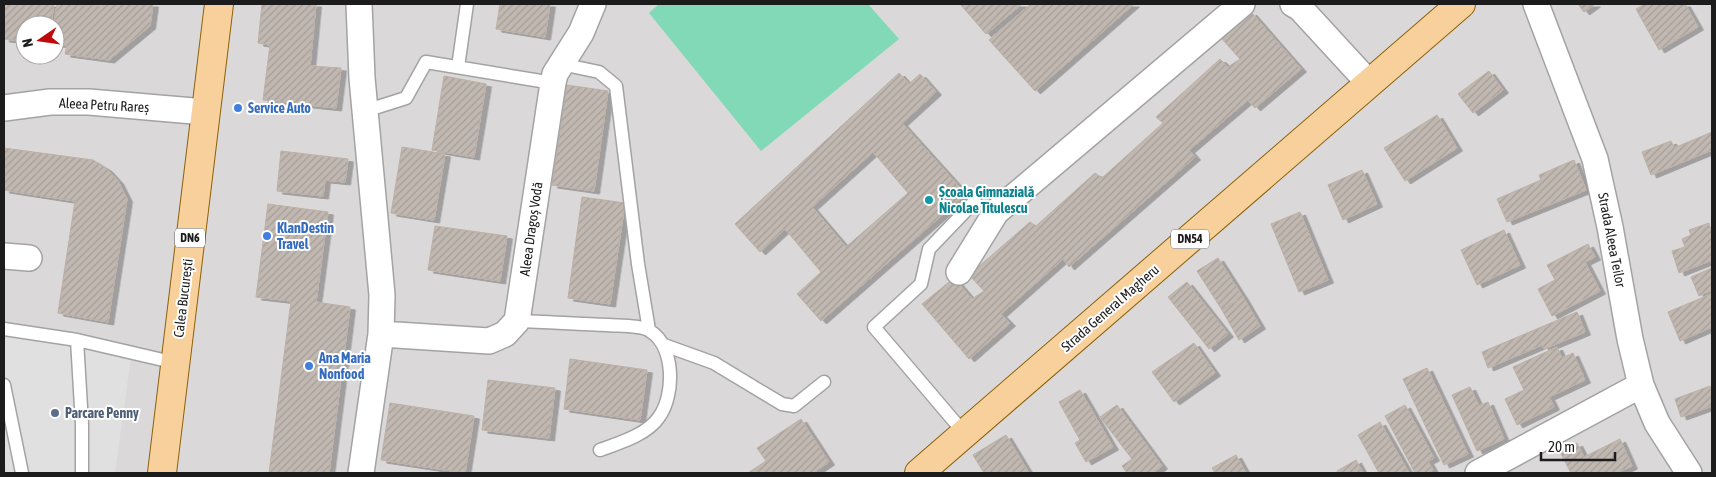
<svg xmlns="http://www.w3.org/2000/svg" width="1716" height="477" font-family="'Asap Condensed',sans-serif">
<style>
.residential{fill:#dad8d8;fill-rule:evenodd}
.pitch{fill:#82d9b7}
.parking{fill:#e0e0e0}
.building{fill:url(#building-hatch);stroke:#bdb0a5;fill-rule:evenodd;filter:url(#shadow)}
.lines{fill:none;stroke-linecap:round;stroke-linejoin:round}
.lane-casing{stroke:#a3a3a3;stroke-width:15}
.street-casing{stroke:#a3a3a3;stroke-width:28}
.primary-casing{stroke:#8c6007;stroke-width:30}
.lane{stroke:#fff;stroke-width:12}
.street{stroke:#fff;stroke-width:25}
.primary{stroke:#f7d09c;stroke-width:28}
.shop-dot{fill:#3f7fe0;stroke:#fff;stroke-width:2}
.culture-dot{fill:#0f9aa8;stroke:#fff;stroke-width:2}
.service-dot{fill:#5c6f8a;stroke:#fff;stroke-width:2}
.labels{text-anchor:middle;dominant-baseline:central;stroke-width:4;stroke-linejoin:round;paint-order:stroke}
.shield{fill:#fff;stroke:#606060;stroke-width:1}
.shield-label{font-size:12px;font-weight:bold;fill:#1c1c1c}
.street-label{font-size:14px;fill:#1c1c1c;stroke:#fff}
.shop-label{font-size:14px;font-weight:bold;fill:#366cbe;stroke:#fff;text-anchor:start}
.culture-label{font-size:14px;font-weight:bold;fill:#0d838f;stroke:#fff;text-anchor:start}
.service-label{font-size:14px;font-weight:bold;fill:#4e5e75;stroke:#fff;text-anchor:start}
</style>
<defs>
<pattern id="building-hatch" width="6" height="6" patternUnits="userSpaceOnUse" patternTransform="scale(1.25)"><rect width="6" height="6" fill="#c1b8b1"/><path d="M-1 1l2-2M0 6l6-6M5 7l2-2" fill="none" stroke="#a59e98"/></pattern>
<filter id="shadow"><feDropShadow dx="5.5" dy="3" stdDeviation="0" flood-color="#0004"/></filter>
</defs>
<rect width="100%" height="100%" fill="#ede9e1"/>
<path class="residential" d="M4,4h1708v469h-1708zM25,25h30v30h-30z"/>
<path class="pitch" d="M659,4h209l31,35 -138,112 -112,-138z"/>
<path class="parking" d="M7,336l42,5 82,17 -16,115h-108l-3,-15v-121z"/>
<path class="building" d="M4,4h50l-3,21h-26v16l-21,-2z
M57,4l46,2 1,-2h49l-3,22 -41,34 -44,-6 2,-9 -12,-1 -1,-19z
M262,4h54l-6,62 31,2 -5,40 -73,-8 7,-55 -12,-2z
M500,4h50l-5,33 -49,-8z
M960,4h62l-36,30z
M1031,4h103l-99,87 -46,-51z
M1578,4h17l-11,8z
M1645,4h40l13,23 -39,23 -23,-41z
M1251,12l50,57 -46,39 -7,-8 -59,50 6,7 -126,110 -6,-8 -62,55 9,9 -41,36 -47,-55 32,-26 18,21 12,-8 -15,-16 61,-53 6,4 59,-53 7,5 61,-55 -7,-6 64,-58 8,8 12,-8 -18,-20z
M1489,71l14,19 -30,23 -15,-19z
M899,73l10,11 11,-10 16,18 -34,31 64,71 -145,127 -24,-27 24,-22 -36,-43 -25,23 -25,-28zM873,152l35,41 -62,54 -34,-40z
M444,76l42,8 -12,73 -42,-7z
M567,85l41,6 -14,100 -42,-6z
M1437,115l20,33 -52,33 -21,-33z
M1712,132v18l-61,25 -9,-23 29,-11 3,7z
M402,147l43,7 -11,66 -43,-7z
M4,148l89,12 14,9 11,12 9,18 -19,123 -50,-9 17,-112 -71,-11z
M281,151l67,8 -3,23 -20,-2 -2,16 -46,-5z
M1574,160l12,30 -79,32 -10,-23 44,-19 -2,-5z
M1362,170l15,34 -34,16 -15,-35z
M582,197l43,6 -15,101 -42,-6z
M268,204l60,8 -12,90 34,5 -21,166h-60l22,-172 -35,-4z
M1300,212l28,68 -29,12 -28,-68z
M1709,223l1,5 2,-1v33l-33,13 -7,-22 13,-4 -3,-8 9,-4 -2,-5z
M435,226l72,10 -7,45 -72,-11z
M1504,230l16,35 -43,20 -16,-35z
M1588,244l7,13 -10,5 15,29 -48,25 -14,-27 17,-9 -8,-15z
M1218,258l25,39 -21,13 -25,-39z
M1712,268v22l-13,6 -8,-19z
M1187,282l41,52 -19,15 -41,-52z
M1711,294l1,3v30l-32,14 -12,-29z
M1243,297l17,29 -21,14 -17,-30z
M1577,312l8,20 -41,17 -2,-4 -54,23 -6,-16z
M1194,343l21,30 -41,29 -22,-30z
M1557,347l5,11 11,-5 12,27 -36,17 5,10 -37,18 -12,-26 19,-9 -11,-23z
M570,359l77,11 -7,50 -76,-11z
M1427,368l41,86 -24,11 -41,-86z
M488,380l67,8 -6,50 -67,-8z
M1710,386l2,7v13l-31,11 -6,-18z
M1470,387l9,19 9,-4 16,37 -27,12 -25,-56z
M1080,390l33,57 -27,15 -11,-19 5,-3 -21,-38z
M390,403l84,13 -9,57 -84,-13z
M1117,405l45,61 -9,7h-26l-5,-7 10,-7 -32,-42z
M1405,405l29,53 -6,3 5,9 -6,3h-12l-30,-57z
M801,419l28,43 -16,11h-65l18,-12 -9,-13z
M1380,422l29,51h-30l-21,-38z
M1006,435l23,38h-45l-11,-18z
M1620,439l12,27 -15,7h-46l-11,-21 17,-9 7,14z
M1236,455l10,18h-31l-3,-5z
M1356,460l7,13h-25l-1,-2z"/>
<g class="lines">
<defs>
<path id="lane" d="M561,64l38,8 17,14 22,178 11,66
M458,67l9,-63
M365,111l41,-13 20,-36 127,21
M517,321c31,1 61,3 91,4 10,1 34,0 42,6 25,15 25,64 9,86 -12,18 -40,26 -59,33
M4,329l73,11 99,23
M77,340l5,84v49
M664,345l50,18 68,41 12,2 30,-24
M4,385l18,88
M965,434l-91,-107 47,-43 8,-35 46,-48"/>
<path id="street" d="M359,4l3,74 20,217 -1,39 -20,139
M1293,4l7,4 69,75
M1536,4l59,155 15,68 20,112 11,46 16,38 32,50
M4,108l46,-6h39l116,10
M4,256l25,2
M959,272l37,-60 246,-208
M381,334l108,7 16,-7 12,-13 36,-238 2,-9 26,-41 12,-29
M1478,473l163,-88"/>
<path id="primary" d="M162,473l57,-469
M919,473l542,-469"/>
</defs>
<use href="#lane" class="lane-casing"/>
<use href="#street" class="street-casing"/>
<use href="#primary" class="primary-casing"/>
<use href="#lane" class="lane"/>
<use href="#street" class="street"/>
<use href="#primary" class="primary"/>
</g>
<g class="shop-dot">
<circle cx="238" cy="108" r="5"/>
<circle cx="267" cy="236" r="5"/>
<circle cx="309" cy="366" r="5"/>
</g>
<circle class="culture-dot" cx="929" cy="200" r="5"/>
<circle class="service-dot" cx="55" cy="413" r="5"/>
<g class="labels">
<g class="shield">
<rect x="175" y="228.5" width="30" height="19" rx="4"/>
<rect x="1171" y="229.5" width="38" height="19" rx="4"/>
</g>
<g class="shield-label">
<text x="190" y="238">DN6</text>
<text x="1190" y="239">DN54</text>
</g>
<g class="street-label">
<text transform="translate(104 105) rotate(3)">Aleea Petru Rareș</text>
<text transform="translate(531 229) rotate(-82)">Aleea Dragoș Vodă</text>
<text transform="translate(1612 240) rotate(79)">Strada Aleea Teilor</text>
<text transform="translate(183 298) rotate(-83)">Calea București</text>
<text transform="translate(1110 308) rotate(-41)">Strada General Magheru</text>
</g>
<g class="shop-label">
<text x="248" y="108">Service Auto</text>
<text x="277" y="228">KlanDestin<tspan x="277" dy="16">Travel</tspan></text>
<text x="319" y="358">Ana Maria<tspan x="319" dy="16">Nonfood</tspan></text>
</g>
<g class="culture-label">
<text x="939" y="192">Școala Gimnazială<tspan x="939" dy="16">Nicolae Titulescu</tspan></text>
</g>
<g class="service-label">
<text x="65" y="413">Parcare Penny</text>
</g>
</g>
<rect width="1716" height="477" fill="none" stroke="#1c1c1c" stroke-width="10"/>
<g transform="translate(40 40) rotate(257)"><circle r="24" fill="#ffffff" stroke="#a4a4a4"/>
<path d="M0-4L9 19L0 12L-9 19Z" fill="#be0a0a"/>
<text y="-8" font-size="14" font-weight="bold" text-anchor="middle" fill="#1c1c1c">N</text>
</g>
<path d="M1541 452v8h74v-8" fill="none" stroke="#1c1c1c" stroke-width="2.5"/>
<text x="1548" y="452" font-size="15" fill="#1c1c1c" stroke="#ffffff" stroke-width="4" paint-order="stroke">20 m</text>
</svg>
